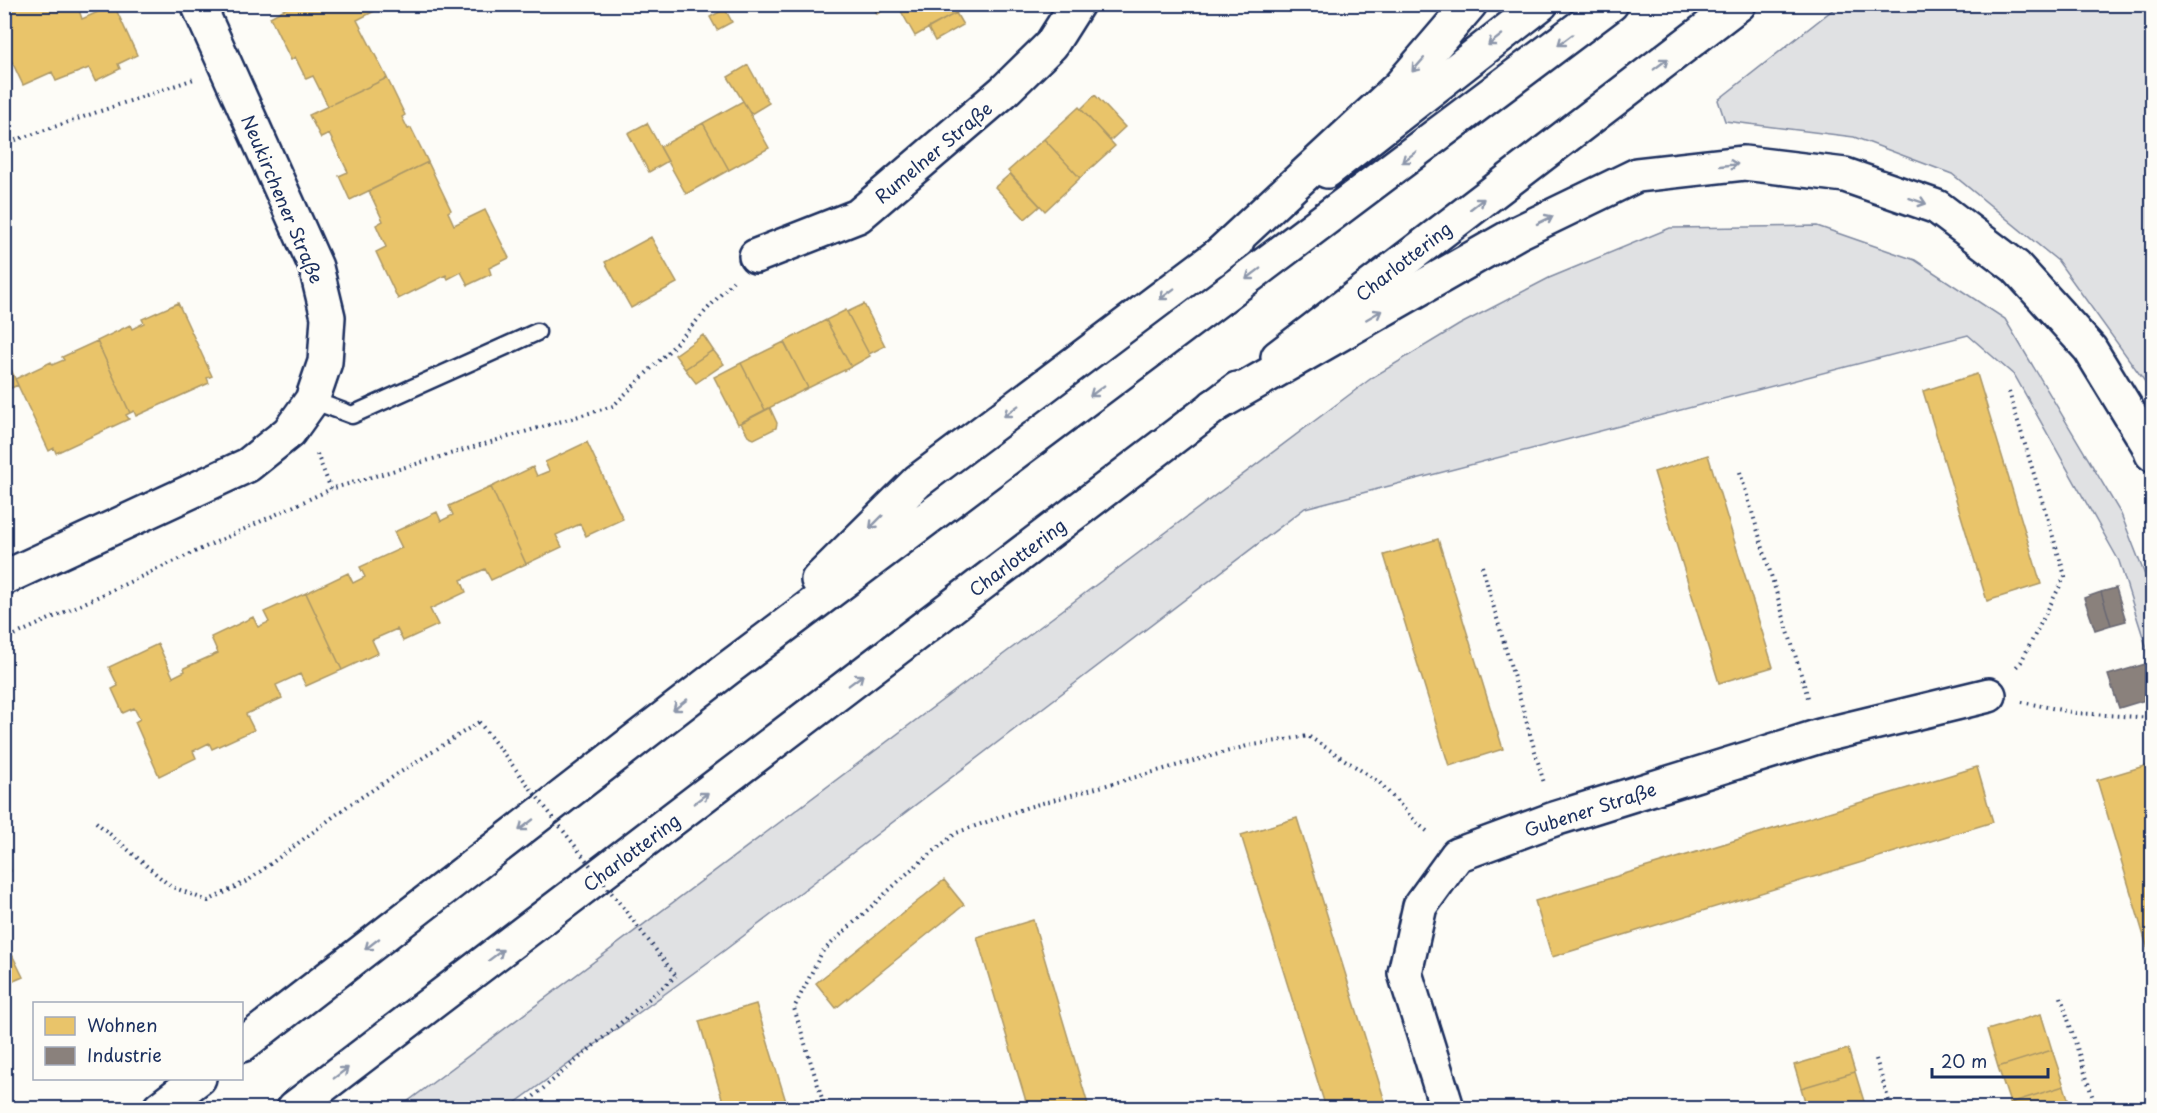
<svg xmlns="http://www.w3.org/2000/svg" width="2157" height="1113" font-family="'Playpen Sans',sans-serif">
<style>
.green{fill:#e0e1e3;stroke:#7e88a0;stroke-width:1.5}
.homes{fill:#e9c46a;stroke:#ab9766;stroke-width:1.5}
.industry{fill:#8a817c;stroke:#696873;stroke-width:1.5}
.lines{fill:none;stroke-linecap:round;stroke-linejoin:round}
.service-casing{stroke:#1b2f5e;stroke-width:21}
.minor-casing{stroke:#1b2f5e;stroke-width:38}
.trunk-casing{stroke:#1b2f5e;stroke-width:38}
.motorway-casing{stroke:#1b2f5e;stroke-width:38}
.path{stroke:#1b2f5e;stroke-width:4;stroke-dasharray:1.5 4.5;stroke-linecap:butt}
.service{stroke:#fdfcf7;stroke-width:16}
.minor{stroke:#fdfcf7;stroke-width:33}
.trunk{stroke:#fdfcf7;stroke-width:33}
.motorway{stroke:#fdfcf7;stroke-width:33}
.path-bridge{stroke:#1b2f5e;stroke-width:4;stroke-dasharray:1.5 4.5;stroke-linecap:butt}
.oneway{stroke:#8c96aa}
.labels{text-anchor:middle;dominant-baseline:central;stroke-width:6;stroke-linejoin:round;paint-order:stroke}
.street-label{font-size:18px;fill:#1b2f5e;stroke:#fdfcf7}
</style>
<rect width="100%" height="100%" fill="#fdfcf7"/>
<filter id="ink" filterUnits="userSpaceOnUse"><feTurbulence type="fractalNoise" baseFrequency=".0167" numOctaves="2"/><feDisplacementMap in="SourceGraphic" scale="12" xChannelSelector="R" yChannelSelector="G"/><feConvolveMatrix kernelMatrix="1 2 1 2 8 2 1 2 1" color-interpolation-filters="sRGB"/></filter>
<g filter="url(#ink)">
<path class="green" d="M1840,4l312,1v394l-6,-16 -88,-122 -106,-87 -98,-37 -129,-16 -7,-21z
M1817,226l98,34 90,59 116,195 31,79v72l-33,-104 -104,-185 -47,-41 -663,173 -580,442 -217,158h-109l974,-731 86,-52 90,-47 121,-50z"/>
<path class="homes" d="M4,4h73l5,15 32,-14 23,50 -19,9 2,5 -25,12 -6,-13 -33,13 -4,-9 -29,13 -18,-38 6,-3 -7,-12z
M294,4h94l-31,16 30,58 -59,28 -15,-30 -7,3 -11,-22 -4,3 -21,-43z
M872,4h22l-17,10z
M897,4h55l4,9 -41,23z
M952,4h19l-15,9z
M725,9l7,13 -15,8 -7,-13z
M956,13l7,12 -28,16 -7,-13z
M748,65l21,38 -18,11 -23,-37z
M387,78l18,37 -3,2 6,12 3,-1 17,34 -78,38 -11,-24 9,-4 -19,-38 -8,4 -12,-23z
M1095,95l30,32 -15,14 -29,-32z
M743,101l26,47 -40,22 -26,-47z
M1079,107l36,39 -35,32 -36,-39z
M647,123l21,38 -19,11 -21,-39z
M703,123l26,47 -43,24 -26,-47z
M1044,139l36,39 -35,33 -37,-40z
M428,162l23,48 -3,2 6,13 31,-15 24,48 -20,10 2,6 -23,11 -7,-13 -13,7 -2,-4 -48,24 -22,-47 10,-5 -10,-22 7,-4 -14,-30z
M1010,174l30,32 -15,13 -30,-32z
M651,237l26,46 -46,25 -26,-46z
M178,303l34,73 -5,2 2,5 -73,33 -2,-5 -4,2 -33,-72 33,-16 2,4 12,-6 -2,-4z
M864,304l21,42 -16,8 -22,-42z
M846,310l24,46 -19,11 -25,-47z
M826,320l25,47 -43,21 -24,-46z
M703,335l10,15 -28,19 -10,-14z
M97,341l33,72 -4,2 3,4 -73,34 -2,-5 -5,3 -34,-72 36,-17 1,3 12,-5 -2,-3z
M784,342l24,46 -43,22 -24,-47z
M713,350l11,14 -28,19 -11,-14z
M4,354l14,31 -14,6z
M741,363l24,47 -27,14 -24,-47z
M1977,374l64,210 -54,17 -64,-210z
M770,408l7,15 -1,5 -22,11 -5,-2 -8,-14z
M587,442l36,77 -37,17 -6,-12 -24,11 6,12 -36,17 -35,-77 42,-20 4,9 12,-5 -4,-9z
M1708,455l65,212 -54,16 -65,-211z
M491,487l35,77 -35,16 -6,-11 -24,11 5,12 -36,17 8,16 -35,16 -6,-12 -25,11 6,13 -36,17 -36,-77 42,-20 5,10 12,-6 -5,-10 42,-19 -8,-16 43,-20 4,9 12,-6 -4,-9z
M1438,539l65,210 -54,17 -65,-211z
M306,593l36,77 -36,16 -6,-12 -24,11 6,13 -36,16 8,16 -42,19 -3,-6 -16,8 3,7 -37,18 -24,-54 5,-3 -6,-11 -11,5 -11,-24 6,-3 -9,-19 49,-23 15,33 12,-6 -1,-3 34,-15 -7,-16 42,-20 5,10 11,-5 -5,-10z
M2151,764l1,6v193l-55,-183z
M1977,767l16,55 -441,135 -17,-56z
M1297,818l90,290h-61l-85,-273z
M4,858l7,13 -7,3z
M944,880l20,25 -128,103 -20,-25z
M1033,920l56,188h-61l-51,-171z
M4,938l19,39 -19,8z
M756,1004l32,104h-63l-26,-87z
M2041,1014l11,36 -54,17 -11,-37z
M1848,1049l7,23 -54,16 -7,-23z
M2052,1050l12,36 -54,17 -12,-36z
M1855,1072l11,36h-59l-6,-20z
M2064,1086l7,22h-60l-1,-5z"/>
<path class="industry" d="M2116,588l10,33 -15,4 -10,-33z
M2101,592l10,33 -16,5 -11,-32z
M2152,662v36l-33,10 -11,-33z"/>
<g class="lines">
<defs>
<path id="service" d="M312,400l40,15 185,-83"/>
<path id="minor" d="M756,256l102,-40 145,-124 48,-47 26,-41
M4,578l244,-113 41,-33 23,-32 13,-38 3,-45 -12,-50 -118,-263
M1447,1108l-42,-135 15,-67 37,-51 97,-36 266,-83 169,-41"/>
<path id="trunk" d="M1327,171l214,-167
M1278,357l461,-353
M818,580l100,-99 319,-240
M242,1045l485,-376 884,-665
M160,1108l39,-30
M294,1108l943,-719"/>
<path id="motorway" d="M1214,259l185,-172 71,-83
M1214,406l303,-173 120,-58 107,-12 101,12 92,32 79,60 74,82 58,95 4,10"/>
</defs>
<use href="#service" class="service-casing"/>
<use href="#minor" class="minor-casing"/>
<use href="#trunk" class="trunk-casing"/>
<use href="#motorway" class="motorway-casing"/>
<path class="path" d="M4,144l190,-65
M2009,392l56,184 -44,86 -7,7
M317,454l14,35 282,-83 57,-56 63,-69
M1740,472l69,229
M1482,566l62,217
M4,640l327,-151
M2022,702l54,11 76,5
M96,822l74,64 38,15 41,-21 100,-75 130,-83
M2061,997l35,111
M1876,1059l15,49
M520,1108l156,-132
M825,1108l-31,-100 28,-56 90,-83 44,-36 72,-26 219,-61 61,-10 71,46 39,42 10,8"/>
<use href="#service" class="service"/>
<use href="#minor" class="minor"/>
<use href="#trunk" class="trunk"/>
<use href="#motorway" class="motorway"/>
<path class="path-bridge" d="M479,722l197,254"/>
</g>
<defs><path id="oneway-shaft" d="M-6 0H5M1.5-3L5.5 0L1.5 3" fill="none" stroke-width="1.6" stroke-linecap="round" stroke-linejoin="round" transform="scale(1.5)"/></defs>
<g class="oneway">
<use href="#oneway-shaft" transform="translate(1495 40) rotate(142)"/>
<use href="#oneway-shaft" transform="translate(1565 40) rotate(143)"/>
<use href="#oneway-shaft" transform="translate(1661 64) rotate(-37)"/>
<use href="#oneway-shaft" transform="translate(1418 65) rotate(131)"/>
<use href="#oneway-shaft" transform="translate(1409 157) rotate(143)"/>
<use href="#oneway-shaft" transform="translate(1729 165) rotate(-6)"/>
<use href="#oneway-shaft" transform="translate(1918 201) rotate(19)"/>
<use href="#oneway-shaft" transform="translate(1477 204) rotate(-38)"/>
<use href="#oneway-shaft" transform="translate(1545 220) rotate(-26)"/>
<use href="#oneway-shaft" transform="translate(1253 274) rotate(143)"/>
<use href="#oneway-shaft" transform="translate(1167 294) rotate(143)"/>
<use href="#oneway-shaft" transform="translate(1374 315) rotate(-30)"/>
<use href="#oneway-shaft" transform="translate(1097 391) rotate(143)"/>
<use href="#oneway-shaft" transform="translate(1011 411) rotate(143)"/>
<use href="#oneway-shaft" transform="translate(876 522) rotate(135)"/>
<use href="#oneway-shaft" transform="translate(856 680) rotate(-37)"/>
<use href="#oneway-shaft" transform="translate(680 705) rotate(142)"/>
<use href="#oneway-shaft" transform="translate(701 798) rotate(-37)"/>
<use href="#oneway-shaft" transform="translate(526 825) rotate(142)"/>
<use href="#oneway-shaft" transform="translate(372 944) rotate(142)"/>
<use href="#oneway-shaft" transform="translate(496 955) rotate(-37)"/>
<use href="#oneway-shaft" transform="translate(341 1073) rotate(-37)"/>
</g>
</g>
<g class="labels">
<g class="street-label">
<text transform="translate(933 152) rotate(-40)">Rumelner Straße</text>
<text transform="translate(283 199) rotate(67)">Neukirchener Straße</text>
<text transform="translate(1403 261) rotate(-38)">Charlottering</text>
<text transform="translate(1017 557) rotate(-37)">Charlottering</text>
<text transform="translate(1590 809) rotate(-18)">Gubener Straße</text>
<text transform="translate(631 852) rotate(-37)">Charlottering</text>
</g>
</g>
<rect width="2157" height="1113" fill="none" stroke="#fdfcf7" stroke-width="24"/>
<rect x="12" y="12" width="2133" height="1089" fill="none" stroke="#1b2f5e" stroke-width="2" filter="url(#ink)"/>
<rect x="33" y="1002" width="210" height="78" fill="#fdfcf7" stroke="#a3aaba" stroke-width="1.5"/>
<rect x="45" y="1017" width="30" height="18" fill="#e9c46a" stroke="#a3aaba" stroke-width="1.5"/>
<text x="87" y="1032" font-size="18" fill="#1b2f5e">Wohnen</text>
<rect x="45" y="1047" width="30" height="18" fill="#8a817c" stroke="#a3aaba" stroke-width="1.5"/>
<text x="87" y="1062" font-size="18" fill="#1b2f5e">Industrie</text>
<path d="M1932 1068v9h116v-9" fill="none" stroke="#1b2f5e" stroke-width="3"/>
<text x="1941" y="1068" font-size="18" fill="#1b2f5e" stroke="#fdfcf7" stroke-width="4.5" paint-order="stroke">20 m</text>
</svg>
